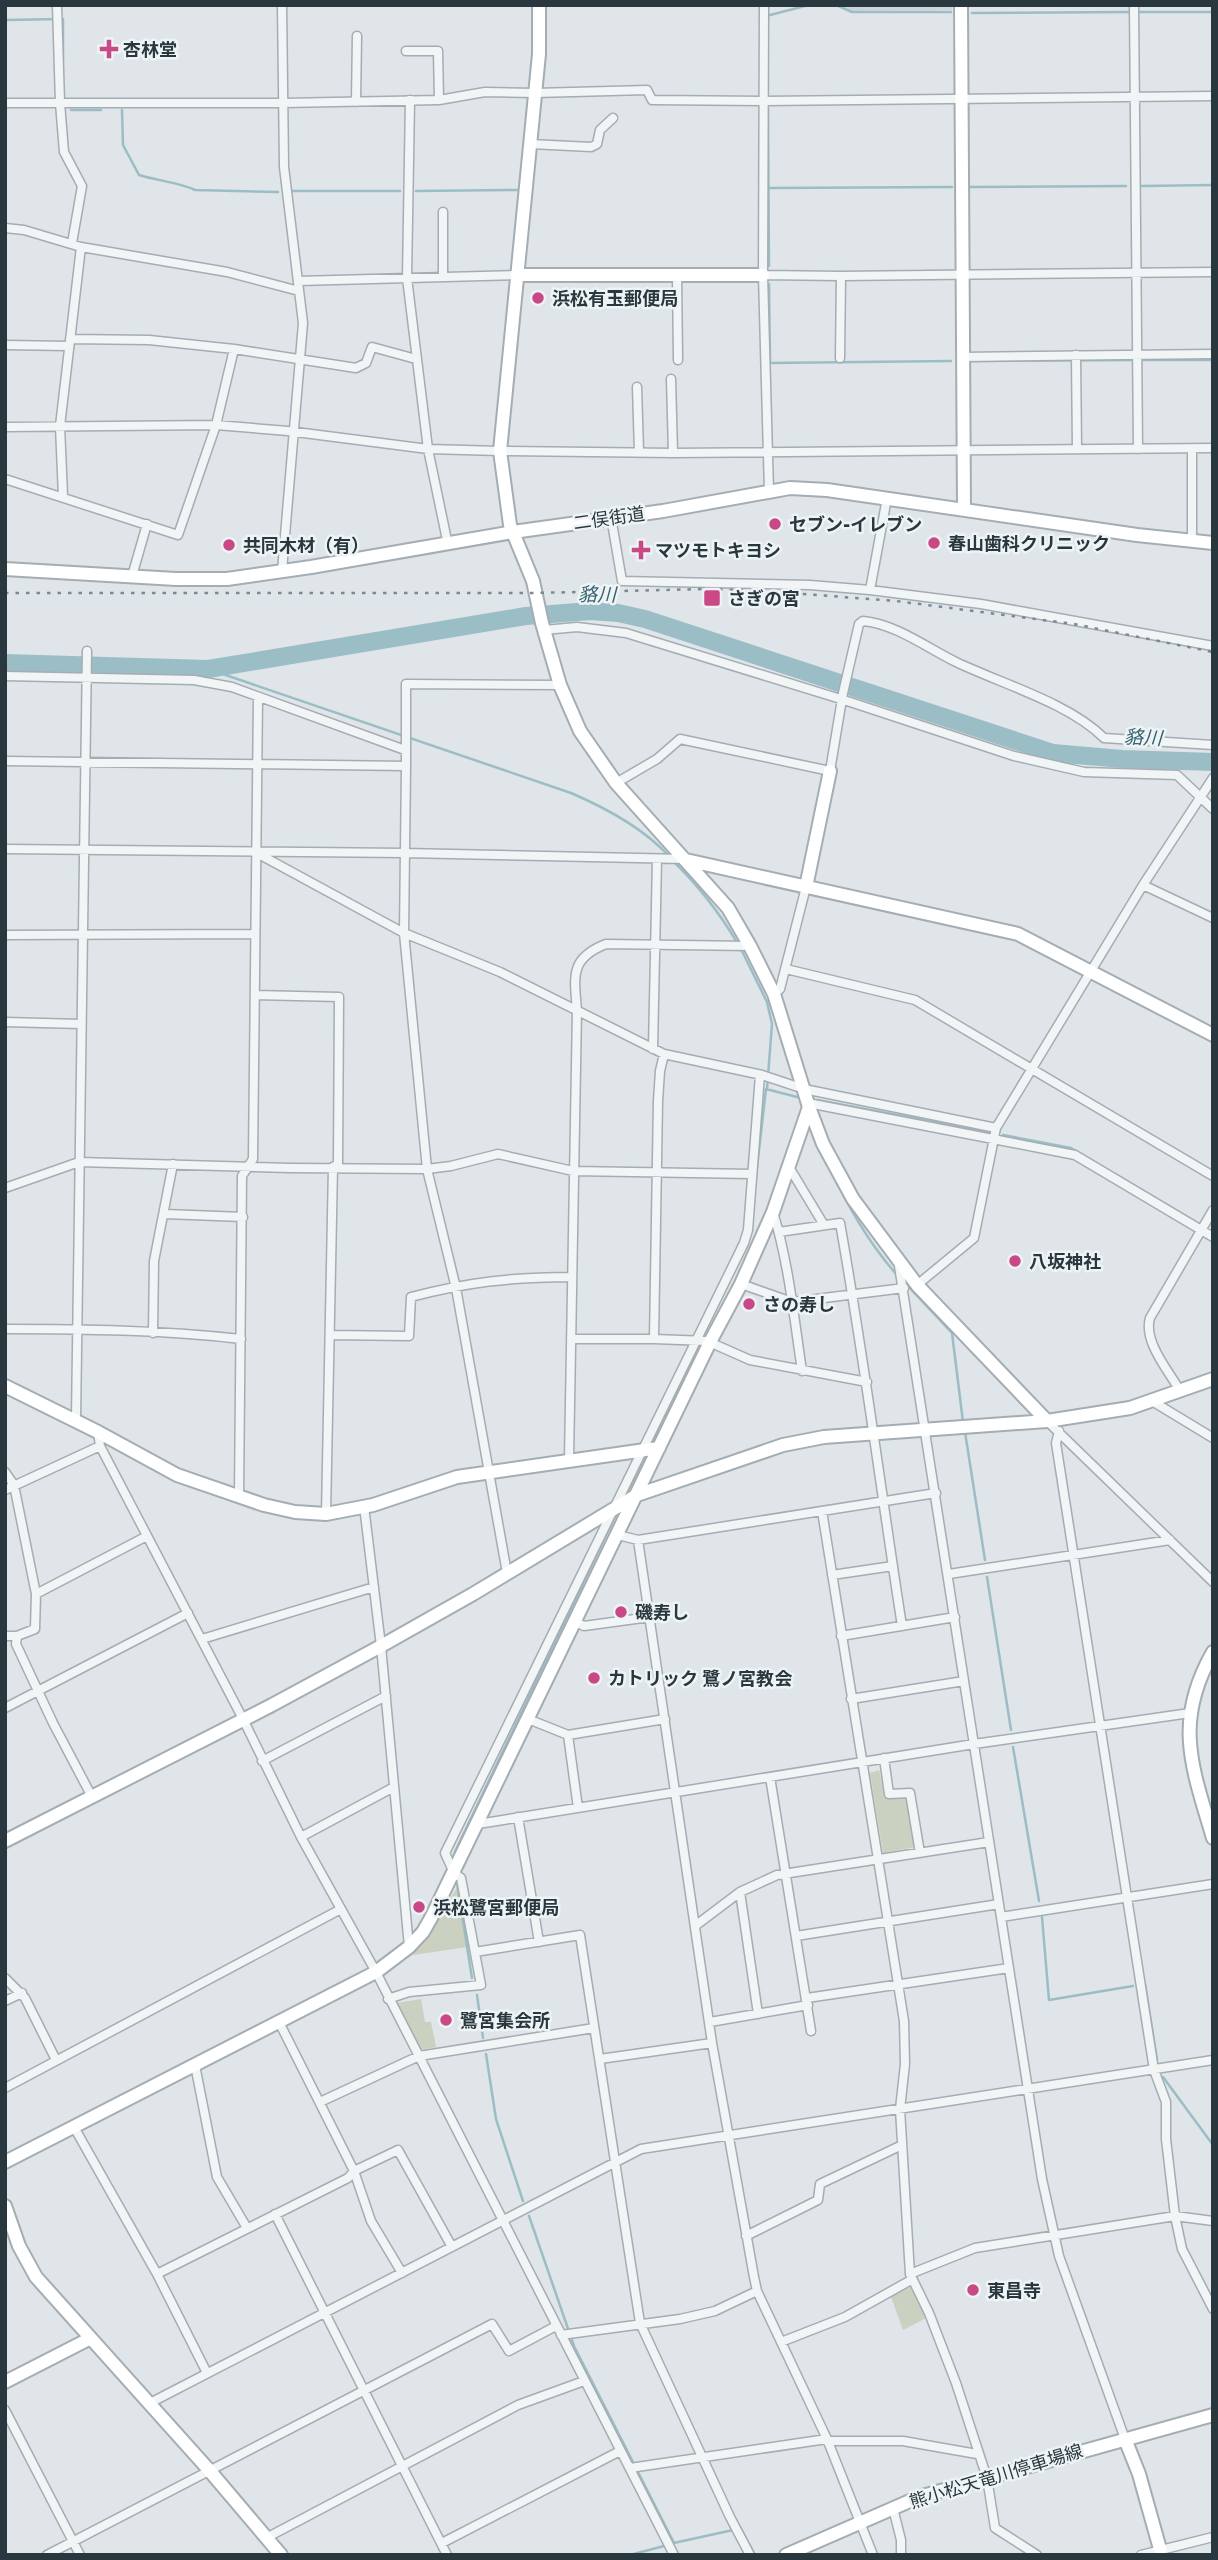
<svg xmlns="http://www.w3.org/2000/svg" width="1218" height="2560" font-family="'IBM Plex Sans','Noto Sans JP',sans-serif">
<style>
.built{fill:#cdd5da}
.green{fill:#cad1c0}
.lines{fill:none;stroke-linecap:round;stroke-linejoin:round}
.stream{stroke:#9bbec6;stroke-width:2.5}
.river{stroke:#9bbec6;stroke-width:18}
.street-casing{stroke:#a5adb2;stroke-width:11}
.secondary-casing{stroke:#a5adb2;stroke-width:16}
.street{stroke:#f2f5f6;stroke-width:8}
.secondary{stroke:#fff;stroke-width:12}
.rail{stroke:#798a91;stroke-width:2.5;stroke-dasharray:3.5 7;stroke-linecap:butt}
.poi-dot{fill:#c84985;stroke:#eef4f5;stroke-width:2.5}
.labels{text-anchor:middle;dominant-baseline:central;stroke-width:5;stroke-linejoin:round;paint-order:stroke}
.poi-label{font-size:18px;font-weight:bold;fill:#29373e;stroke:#eef4f5;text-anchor:start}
.street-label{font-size:18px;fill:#29373e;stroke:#eef4f5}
.water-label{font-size:19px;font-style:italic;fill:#346270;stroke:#eef4f5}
</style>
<rect width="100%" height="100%" fill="#dfe5e8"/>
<path class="built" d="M841,5h111v5l-100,1z"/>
<path class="green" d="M879,1770l6,28 21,-1 9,50 -32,6 -13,-80z
M457,1888l10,59 -54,8z
M421,1999l4,23h6l5,25 -16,3 -23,-47z
M911,2287l17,30 -25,13 -13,-36z"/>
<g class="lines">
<path class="stream" d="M836,5l16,7h99
M1138,12h75
M972,13l158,-1
M766,16l43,-11
M5,20l58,-1v43
M768,109l1,157
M71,110h30
M122,110l1,35 16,30c19,6 39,7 56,15l83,2
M1142,186l71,-1
M970,187l156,-1
M769,188l183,-1
M292,191h108
M416,191l104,-1
M769,284l1,79 181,-2
M1140,360h73
M970,361l163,-1
M208,669l363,124c35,15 72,35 98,63
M673,861c26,25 46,51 65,83
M741,949l26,53 5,22 -5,65
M817,1100l172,32
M810,1127l5,12
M1003,1135l68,13 125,74
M829,1167c19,39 40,77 69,109
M756,1176l10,-87 35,9
M1210,1230l3,2
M905,1283l47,50 11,89
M965,1432l20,128
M651,1444l97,-202
M625,1497l20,-41
M987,1577l24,153
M1013,1747l26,154
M454,1860v-6l163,-342
M456,1877l16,101
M1042,1917l7,83 84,-14
M1145,1984l12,76
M477,1995l6,43
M486,2054l10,65 27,82
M1163,2077l50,68
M529,2216l45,130 60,118
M637,2470l37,73 59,-13
M740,2527l15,28
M630,2555l34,-9"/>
<path class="river" d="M5,663l203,6 318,-53 64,-5 28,2 27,6 408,134 69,6 91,3"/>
<defs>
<path id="street" d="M57,5l3,98 4,49 18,34 -10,57
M282,5l2,162 19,156 -21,248
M764,5l-1,270 6,217
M1134,5l4,444
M406,51h32l1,49
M410,100l-3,178 21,171 20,96
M356,102l1,-66
M5,103h278l156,-3 46,-8 50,1 112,-3 5,10 113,1 448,-5
M530,144l61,3 6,-3 3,-14 13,-12
M443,212v64
M5,228l19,2 57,17 146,25 72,19
M677,275l1,85
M763,275l78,1 372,-4
M298,281l219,-6
M70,339l79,1 85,9 122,19 10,-5 6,-16 44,12
M5,345l64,1
M1076,355l1,94
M963,357l250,-3
M840,358l1,-82
M671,379l2,74
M637,387l2,65
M5,427l211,-2 72,6 140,18 72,2 173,2 540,-5
M1192,449v91
M5,479l173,56 38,-110 18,-76
M63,496l-3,-70 21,-179
M611,517l11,64 188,4 60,5 17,-92
M132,576l15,-52
M870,590l111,14 232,42
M544,630l33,-3 49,6 218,67 170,56 70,16 93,3 36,34
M5,676l189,4 38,7 173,63
M5,761l401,5v-82l154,1
M406,766l-2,167 23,236 29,119 51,285
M616,783l41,-24 23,-20 150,32 13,-78 16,-69 4,-3c33,3 64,27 93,41 46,22 113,41 148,76l109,7
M5,849l399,4 281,6
M255,852l149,81 96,39 164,82 98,21 42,14 192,39
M1143,885l70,33
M5,935l249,-1
M786,969l129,31 298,176
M774,994l6,-5 26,-102
M255,995l84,2 -1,167 -5,3 -7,347
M5,1022l76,2
M653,1049l4,-190
M808,1103l267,52 138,82
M789,1167l35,58
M5,1188l74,-26 211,6 137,1 24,-3 47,-12 75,17 179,3
M773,1212c16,52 21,106 29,159
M165,1214l78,3
M779,1232l61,-9c24,134 41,269 62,403
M899,1266l143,913 17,77 66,183
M741,1284l51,18 112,-14
M917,1285l57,-47 22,-110 147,-243 70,-107
M5,1329c79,0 158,1 236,10
M153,1333l1,-72 19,-97
M330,1335l79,1 2,-39c57,-15 102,-20 161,-20
M571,1339h83l4,-238 2,-30 4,-17
M654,1339l53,2 43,19 117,22
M1180,1391c-11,-20 -37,-49 -30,-73l63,-108
M1152,1401l61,37
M76,1420l11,-769
M1047,1421l166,161
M1059,1431l-3,12 98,627 12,32v37l9,77 7,33 31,60
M569,1460l8,-450c-3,-34 -7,-52 29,-66l144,2
M5,1472l9,13 22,109 -1,35 -18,7h-12
M5,1490l95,-44
M239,1496l3,-320 11,-17 5,-462
M364,1506l17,140 28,301
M822,1511l82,510 1,43 -5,45 10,165 19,39 27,70 31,95 8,50 42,27
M618,1535l20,5 298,-47
M638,1540l74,503 42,234 3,14 70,148 46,116
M949,1574l221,-34
M832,1575l61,-9
M36,1594l111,-58
M575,1622l9,4 66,-9
M17,1636l-1,8 37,79 38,72
M841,1636l114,-19
M202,1639l172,-52
M851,1699l113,-18
M5,1708l183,-95
M528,1719l40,16 97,-16
M568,1735l10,73
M884,1758l5,36 21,-1 10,60
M262,1761l124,-65
M770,1777l41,254
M518,1817l21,125
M478,1824l496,-80 216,-31
M301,1837l93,-50
M740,1892l18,122
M341,1909l35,63 298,583
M1001,1917l212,-33
M695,1926l45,-34 37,-17 212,-33
M796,1936l203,-32
M475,1952l105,-17 60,388 90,194 20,38
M5,1978l20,20 31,62
M807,1998l202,-30
M388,1999l21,-7 72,-7 -20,-107 -7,-5 -9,-20 299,-610 4,-13 12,-155
M5,2001l17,-8
M279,2022l75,149 17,50 31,52
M710,2022l98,-17
M600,2059l112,-16
M195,2065l22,112 30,51
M5,2088l336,-179 -40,-72 -58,-118 -143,-273 -2,-14
M320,2102l99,-46 175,-28
M74,2127l83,147 50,99
M275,2214l172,341
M746,2236l72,-36 2,-16 82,-39
M157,2274l191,-96 6,-7 44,-21 54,97
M910,2274l65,-26 200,-32 38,5
M561,2335l119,-16 35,-8 42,-20
M781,2342l64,-25 66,-37
M150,2403l491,-254 572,-89
M5,2410l75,145
M827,2441h76l74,13
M630,2468l197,-29
M893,2508l8,32v15
M268,2537l250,-132 66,-24
M442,2543l178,-92
M47,2555l445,-231 17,27 47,-25
M1141,2555l72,-18"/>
<path id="secondary" d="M539,5v49l-39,397 10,74 23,56 9,42 18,62 20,46 36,52 112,125 22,38 24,48 35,113 14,37 30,55 64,86 130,136
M961,5l3,503
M517,275h246
M5,569l171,10h51l84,-12 202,-35 150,-21 127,-23 37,2 310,45 76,8
M686,860l332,74 195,101
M806,887l24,-116
M5,1386l93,46 79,43 87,30 31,7 31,2 47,-9 84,-28 202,-29
M1213,1652c-40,70 -21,115 0,186
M5,1841l267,-136 109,-59 92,-52 164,-99 146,-50 41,-8 223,-16 83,-13 83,-29
M5,2162l371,-190 33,-25 14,-15 8,-14 279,-576 31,-58 32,-72 36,-105
M5,2206l14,40 17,31 173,193 72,85
M5,2382l84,-43
M1125,2439l14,35 21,75
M786,2555l133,-58 294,-82"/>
</defs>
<use href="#street" class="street-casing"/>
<use href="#secondary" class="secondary-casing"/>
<use href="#street" class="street"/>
<use href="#secondary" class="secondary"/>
<path class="rail" d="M5,593h530l170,-4 58,2 133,10 178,23 139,28"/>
</g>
<g class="poi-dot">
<path d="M105.5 38.5h7v7h7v7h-7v7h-7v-7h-7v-7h7z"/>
<circle cx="538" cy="298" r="7"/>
<circle cx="775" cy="524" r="7"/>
<circle cx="934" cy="543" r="7"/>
<circle cx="229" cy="545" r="7"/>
<path d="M637.5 539.5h7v7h7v7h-7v7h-7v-7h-7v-7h7z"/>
<rect x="703" y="589" width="18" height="18" rx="3.5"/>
<circle cx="1015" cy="1261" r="7"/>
<circle cx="749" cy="1304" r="7"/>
<circle cx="621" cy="1612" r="7"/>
<circle cx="594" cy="1678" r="7"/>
<circle cx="419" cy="1907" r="7"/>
<circle cx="446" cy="2020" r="7"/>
<circle cx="973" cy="2290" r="7"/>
</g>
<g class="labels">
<g class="poi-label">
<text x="123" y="49">杏林堂</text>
<text x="552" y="298">浜松有玉郵便局</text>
<text x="789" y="524">セブン-イレブン</text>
<text x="948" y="543">春山歯科クリニック</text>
<text x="243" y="545">共同木材（有）</text>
<text x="655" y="550">マツモトキヨシ</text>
<text x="728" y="598">さぎの宮</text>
<text x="1029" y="1261">八坂神社</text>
<text x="763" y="1304">さの寿し</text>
<text x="635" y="1612">磯寿し</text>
<text x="608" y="1678">カトリック 鷺ノ宮教会</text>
<text x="433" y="1907">浜松鷺宮郵便局</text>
<text x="460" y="2020">鷺宮集会所</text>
<text x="987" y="2290">東昌寺</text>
</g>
<g class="street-label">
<text transform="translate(609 518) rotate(-8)">二俣街道</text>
<text transform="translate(996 2476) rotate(-17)">熊小松天竜川停車場線</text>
</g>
<g class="water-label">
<text transform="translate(597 594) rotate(1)">貉川</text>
<text transform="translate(1143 737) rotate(3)">貉川</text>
</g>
</g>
<rect width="1218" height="2560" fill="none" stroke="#29373e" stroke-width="14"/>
</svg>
